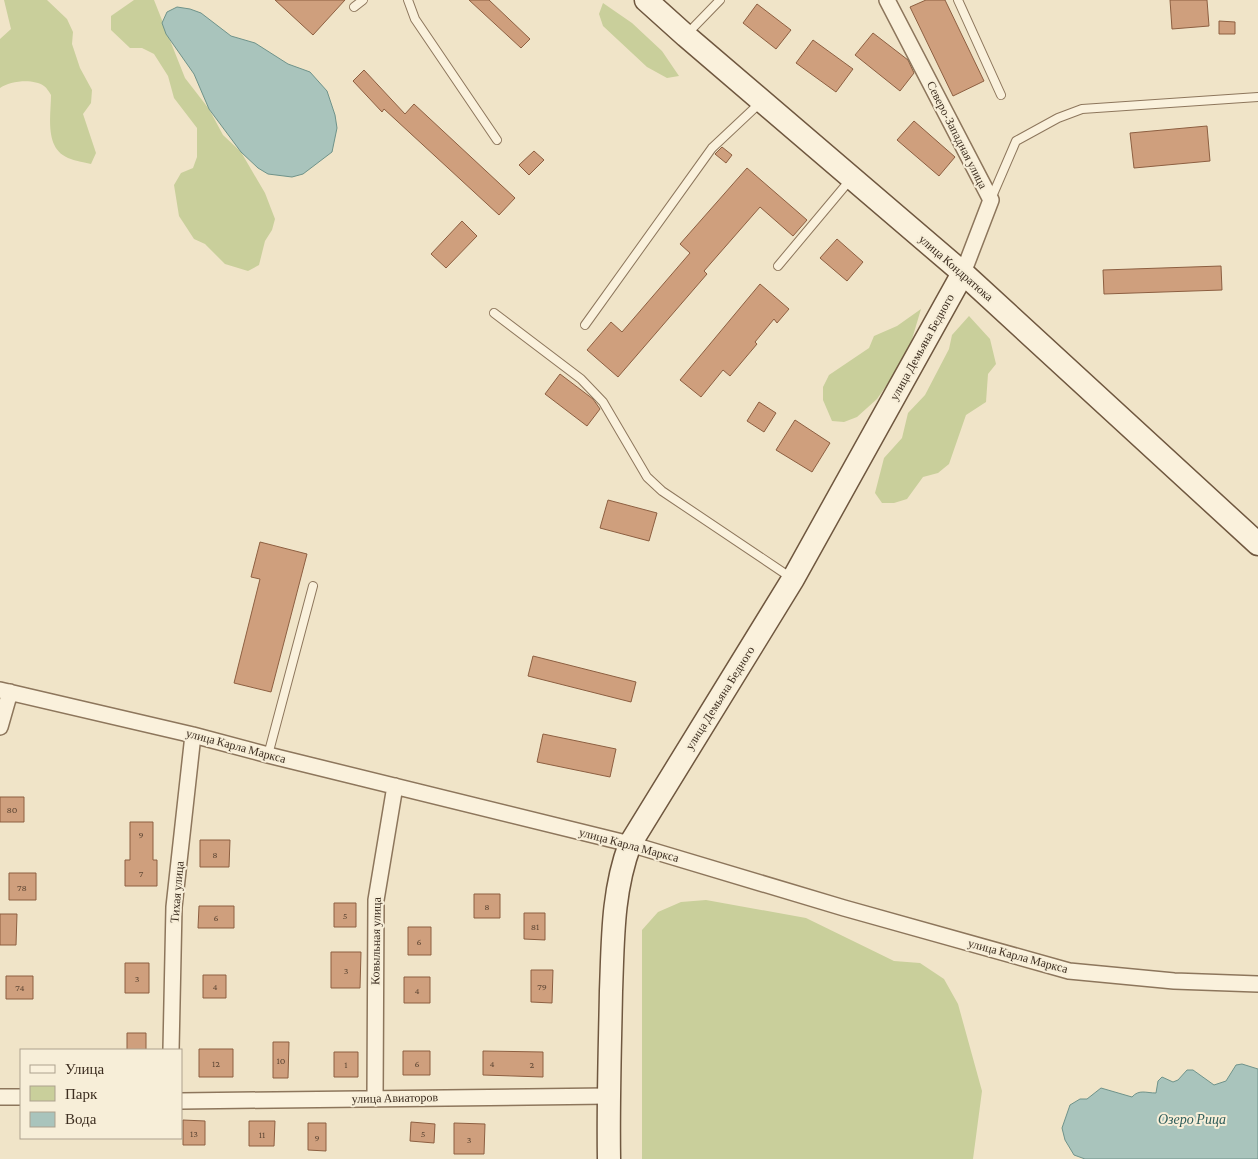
<svg xmlns="http://www.w3.org/2000/svg" width="1258" height="1159" font-family="'Crimson Pro',serif">
<style>
.green{fill:#c9cf9b}
.water{fill:#a9c4bc;stroke:#6f938a}
.building{fill:#cf9f7d;stroke:#8d5f41}
.lines{fill:none;stroke-linecap:round;stroke-linejoin:round}
.lane-casing{stroke:#8d765c;stroke-width:10}
.street-casing{stroke:#8d765c;stroke-width:18}
.secondary-casing{stroke:#6f573f;stroke-width:25}
.lane{stroke:#faf1dc;stroke-width:8}
.street{stroke:#faf1dc;stroke-width:15}
.secondary{stroke:#faf1dc;stroke-width:22}
.labels{text-anchor:middle;dominant-baseline:central;stroke-width:4;stroke-linejoin:round;paint-order:stroke}
.number-label{font-size:10px;fill:#624a37}
.street-label{font-size:12px;fill:#3d2e20;stroke:#f7eed8}
.water-label{font-size:14px;font-style:italic;fill:#2f5d5a;stroke:#f7eed8}
</style>
<rect width="100%" height="100%" fill="#f0e4c8"/>
<path class="green" d="M4,0h43l20,19 6,13 -1,12 8,24 12,22 -1,13 -8,11 13,39 -5,11c-7,-2 -16,-3 -23,-6 -24,-10 -17,-43 -17,-63 -2,-3 -4,-7 -7,-9 -11,-8 -34,-5 -44,2v-49l11,-10z
M134,0h20l31,78 24,31 14,26 18,17 24,41 10,26 -3,11 -7,11 -6,24 -11,6 -23,-7 -20,-20 -11,-5 -15,-23 -5,-31 7,-12 12,-5 4,-11v-29l-23,-30 -6,-22 -14,-22 -12,-6h-12l-19,-18v-14z
M603,3l29,20 30,28 17,25 -12,2 -20,-11 -44,-41 -4,-12z
M921,309l-14,47 -30,43 -20,18 -13,5 -12,-1 -9,-21v-13l6,-12 40,-27 5,-12 23,-10z
M969,316l21,23 6,25 -8,10 -2,28 -20,13 -17,49 -11,9 -15,4 -16,22 -13,4h-12l-7,-10 9,-35 18,-20 6,-25 17,-18 24,-46 3,-14z
M706,900l100,18 88,43 26,2 24,16 14,25 24,87 -9,68h-331v-229l16,-18 23,-10z"/>
<path class="water" d="M177,7l13,2 11,4 30,23 24,7 33,21 22,8 17,19 8,24 2,13 -5,24 -29,22 -11,3 -24,-3 -10,-6 -17,-16 -32,-43 -15,-35 -28,-40 -4,-11 5,-11z
M1242,1064l16,5v90h-173l-11,-4 -9,-15 -3,-12 8,-23 10,-6h7l14,-11 31,9c7,-8 14,-4 24,-4l2,-12 4,-4 11,5 5,-2 9,-10h6l21,15 12,-4 10,-16z"/>
<path class="building" d="M275,0h70l-32,35z
M469,0h20l41,39 -9,9z
M926,0h19l39,81 -31,15 -43,-89z
M1170,0h37l2,26 -37,3z
M757,4l34,26 -15,19 -33,-26z
M1219,21l16,1v12h-16z
M873,33l35,27 6,13 -14,18 -45,-36z
M813,40l40,29 -17,23 -40,-29z
M364,70l41,44 9,-10 101,94 -16,17 -115,-106 -2,3 -29,-31z
M914,121l41,36 -16,19 -42,-36z
M1207,126l3,35 -76,7 -4,-35z
M722,147l10,8 -6,8 -11,-9z
M534,151l10,9 -15,15 -10,-10z
M747,168l60,52 -14,16 -33,-29 -56,64 3,3 -89,103 -31,-27 24,-28 11,10 68,-79 -10,-9z
M462,221l15,15 -31,32 -15,-14z
M837,239l26,23 -16,19 -27,-23z
M1221,266l1,24 -118,4 -1,-24z
M760,284l29,25 -12,14 -3,-4 -19,23 2,2 -27,32 -7,-6 -22,27 -21,-17z
M560,374l33,25 7,10 -13,17 -42,-32z
M759,402l17,11 -12,19 -17,-11z
M795,420l35,23 -18,29 -36,-22z
M608,500l49,13 -8,28 -49,-13z
M260,542l47,12 -36,138 -37,-9 26,-104 -9,-2z
M533,656l103,26 -5,20 -103,-26z
M543,734l73,15 -6,28 -73,-15z
M0,797h24v25h-24z
M130,822h23v38h4v26h-32v-26h5z
M200,840h30l-1,27h-29z
M9,873h27v27h-27z
M474,894h26v24h-26z
M334,903h22v24h-22z
M199,906h35v22h-36z
M524,913h21v27l-21,-1z
M0,914h17l-1,31h-16z
M408,927h23v28h-23z
M331,952h30l-1,36h-29z
M125,963h24v30h-24z
M531,970h22l-1,33 -21,-1z
M203,975h23v23h-23z
M6,976h27v23h-27z
M404,977h26v26h-26z
M127,1033h19v17h-19z
M273,1042h16l-1,36h-15z
M199,1049h34v28h-34z
M403,1051h27v24h-27z
M483,1051l60,1v25l-60,-2z
M334,1052h24v25h-24z
M183,1120l22,1v24h-22z
M249,1121h26l-1,25h-25z
M411,1122l24,2 -1,19 -24,-2z
M308,1123h18v28l-18,-1z
M454,1123l31,1 -1,30h-30z"/>
<g class="lines">
<defs>
<path id="lane" d="M408,0l7,19 82,121
M958,0l43,95
M354,7l9,-7
M687,34l33,-34
M991,199l25,-58 42,-23 24,-9 176,-12
M778,266l72,-86
M494,313l87,66 22,23 44,75 15,14 128,86
M585,325l127,-177 49,-46
M268,755l45,-169"/>
<path id="street" d="M887,0l104,200 -28,73
M0,690l193,45 75,20 362,89 214,64 225,63 105,10 84,3
M0,727l10,-35
M171,1050l3,-143 19,-172
M0,1097h21
M375,1099l1,-199 19,-114
M181,1101l427,-5"/>
<path id="secondary" d="M646,0l40,36 277,237 295,271
M609,1159c-1,-56 1,-112 2,-168 2,-50 1,-99 19,-147l163,-265 170,-306"/>
</defs>
<use href="#lane" class="lane-casing"/>
<use href="#street" class="street-casing"/>
<use href="#secondary" class="secondary-casing"/>
<use href="#lane" class="lane"/>
<use href="#street" class="street"/>
<use href="#secondary" class="secondary"/>
</g>
<g class="labels">
<g class="number-label">
<text x="12" y="809">80</text>
<text x="141" y="834">9</text>
<text x="215" y="854">8</text>
<text x="141" y="873">7</text>
<text x="22" y="887">78</text>
<text x="487" y="906">8</text>
<text x="345" y="915">5</text>
<text x="216" y="917">6</text>
<text x="535" y="926">81</text>
<text x="419" y="941">6</text>
<text x="346" y="970">3</text>
<text x="137" y="978">3</text>
<text x="215" y="986">4</text>
<text x="542" y="986">79</text>
<text x="20" y="987">74</text>
<text x="417" y="990">4</text>
<text x="281" y="1060">10</text>
<text x="216" y="1063">12</text>
<text x="417" y="1063">6</text>
<text x="492" y="1063">4</text>
<text x="346" y="1064">1</text>
<text x="532" y="1064">2</text>
<text x="194" y="1133">13</text>
<text x="423" y="1133">5</text>
<text x="262" y="1134">11</text>
<text x="317" y="1137">9</text>
<text x="469" y="1139">3</text>
</g>
<g class="street-label">
<text transform="translate(957 135) rotate(63)">Северо-Западная улица</text>
<text transform="translate(956 268) rotate(41)">улица Кондратюка</text>
<text transform="translate(922 347) rotate(-61)">улица Демьяна Бедного</text>
<text transform="translate(720 698) rotate(-58)">улица Демьяна Бедного</text>
<text transform="translate(236 746) rotate(15)">улица Карла Маркса</text>
<text transform="translate(629 845) rotate(15)">улица Карла Маркса</text>
<text transform="translate(177 892) rotate(-85)">Тихая улица</text>
<text transform="translate(376 941) rotate(-89)">Ковыльная улица</text>
<text transform="translate(1018 956) rotate(15)">улица Карла Маркса</text>
<text transform="translate(395 1098) rotate(-1)">улица Авиаторов</text>
</g>
<g class="water-label">
<text x="1192" y="1119">Озеро Рица</text>
</g>
</g>
<rect x="20" y="1049" width="162" height="90" fill="#f7eed8" stroke="#ada18e"/>
<rect x="30" y="1065" width="25" height="8" fill="#faf1dc" stroke="#ada18e"/>
<text x="65" y="1074" font-size="15" fill="#3d2e20">Улица</text>
<rect x="30" y="1086" width="25" height="15" fill="#c9cf9b" stroke="#ada18e"/>
<text x="65" y="1099" font-size="15" fill="#3d2e20">Парк</text>
<rect x="30" y="1112" width="25" height="15" fill="#a9c4bc" stroke="#ada18e"/>
<text x="65" y="1124" font-size="15" fill="#3d2e20">Вода</text>
</svg>
